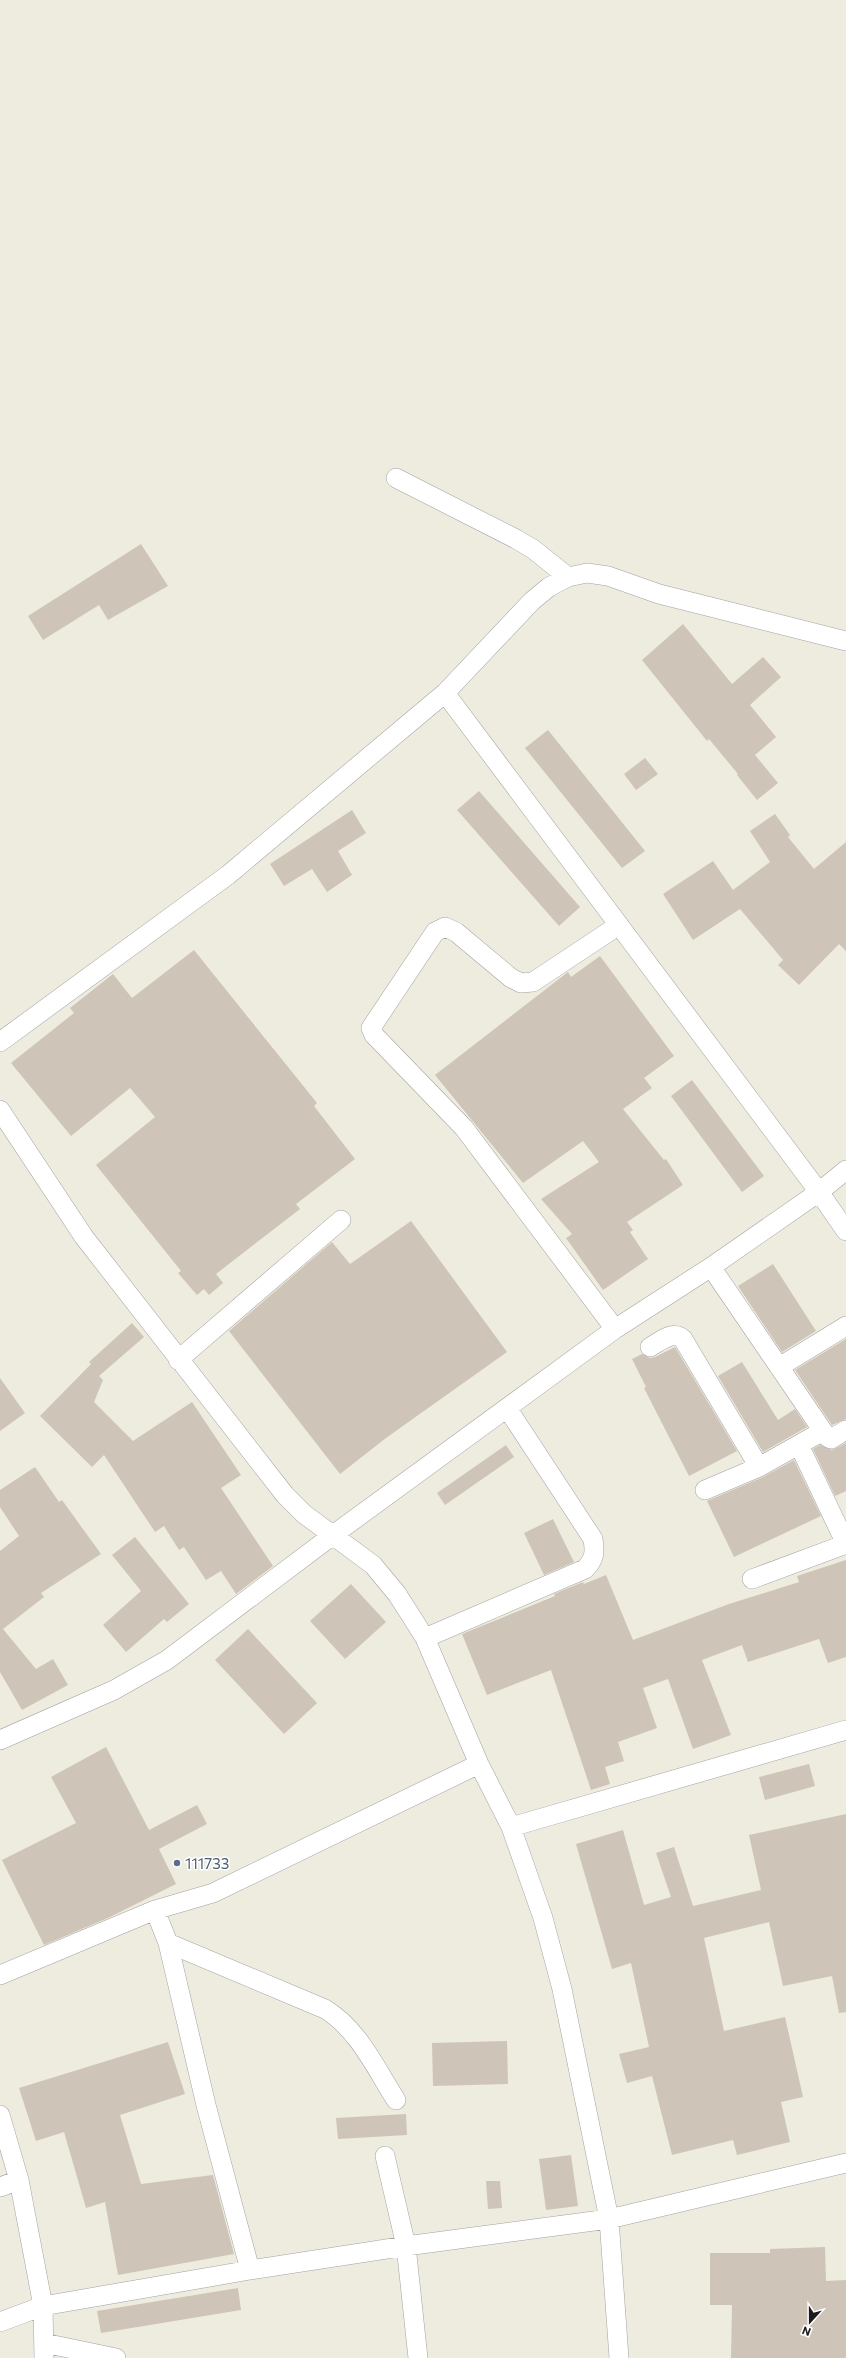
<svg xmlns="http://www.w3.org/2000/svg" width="846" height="2358" font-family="Commissioner,sans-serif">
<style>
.building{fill:#cec5b8}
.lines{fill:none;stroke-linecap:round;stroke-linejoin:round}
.minor-casing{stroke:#a2a2a2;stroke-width:20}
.minor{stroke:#fff;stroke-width:19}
.service-dot{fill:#5c6f8a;stroke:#fff;stroke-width:1.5}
.labels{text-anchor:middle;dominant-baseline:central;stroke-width:3;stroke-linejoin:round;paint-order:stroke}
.service-label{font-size:15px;fill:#4e5e75;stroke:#fff;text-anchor:start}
</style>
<rect width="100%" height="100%" fill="#eeebdf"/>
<path class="building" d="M141,544l27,42 -60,34 -9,-15 -56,35 -15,-24z
M683,624l49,60 31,-27 18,20 -31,28 26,32 -21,18 23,28 -21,17 -20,-25 1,-1 -29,-35 -2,2 -65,-81z
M548,730l97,121 -23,17 -97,-120z
M645,758l13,16 -22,16 -12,-16z
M479,791l101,116 -21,19 -102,-116z
M352,810l14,23 -28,18 14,24 -25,17 -15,-23 -28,17 -14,-22z
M775,814l15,21 -2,2 26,32 32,-27v109l-7,-7 -40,41 -21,-20 5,-5 -43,-51 -47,31 -30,-46 50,-33 20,29 37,-28 -20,-31z
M194,950l123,153 -3,3 41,53 -59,45 4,5 -84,65 7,9 -14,12 -5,-6 -7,6 -19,-22 3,-2 -85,-106 59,-48 -25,-29 -59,48 -60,-73 63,-50 -4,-5 43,-34 19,24z
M600,956l74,100 -30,22 8,10 -29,21 41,51 2,-1 17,26 -56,37 6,8 -3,2 18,27 -45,31 -37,-52 6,-4 -31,-35 58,-37 -16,-21 -60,42 -88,-108 133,-103 3,5z
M692,1080l72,96 -22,16 -71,-96z
M411,1221l96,131 -121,86 -46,36 -111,-143 103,-89 18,22z
M773,1264l43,67 -34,21 -44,-66z
M132,1323l12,14 -45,39 4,4 -9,22 39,39 59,-39 49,73 -20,13 52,78 -37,28 -15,-23 -15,9 -22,-33 -5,3 -15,-24 -9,6 -51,-77 -12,12 -52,-51 51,-52 -2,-2z
M846,1339v80l-14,6 -37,-55z
M675,1347l62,104 -48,25 -45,-88 2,-1 -14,-28 10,-5 8,4 5,-1z
M742,1362l36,58 17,-11 12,18 -44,25 -45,-76z
M0,1378l25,35 -25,18z
M846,1443v48l-11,5 -22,-47 7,-4 12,5z
M506,1445l8,12 -69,48 -8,-12z
M794,1460l27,56 -87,41 -27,-56 56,-24z
M35,1467l24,35 3,-2 39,54 -60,39 3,4 -41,32 33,40 17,-10 15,26 -46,25 -22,-38v-121l19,-15 -19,-29v-17z
M553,1519l21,43 -30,13 -20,-42z
M135,1537l54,67 -22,18 -3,-3 -38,33 -23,-27 38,-34 -29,-36z
M846,1560v97l-18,6 -9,-24 -71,23 -6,-17 -40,15 29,75 -38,14 -25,-70 -25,9 14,40 -39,14 6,19 -19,6 5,17 -19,6 -40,-120 -64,25 -25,-61 93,-38 -1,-2 29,-12 1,2 22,-9 27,65 96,-36 70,-22 -2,-6z
M351,1584l35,38 -41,37 -35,-38z
M248,1629l69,74 -33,31 -69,-74z
M106,1747l43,83 48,-25 10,19 -48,25 17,35 -66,33 -66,28 -42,-85 74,-37 -25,-46z
M809,1764l6,22 -50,14 -6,-23z
M846,1814v198l-7,1 -7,-37 -49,10 -14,-64 -65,16 20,93 61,-14 18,80 -22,5 9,40 -53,13 -4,-15 -61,15 -20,-79 -25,7 -8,-29 30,-7 -18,-84 -19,6 -36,-125 47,-14 21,75 27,-8 -15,-44 18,-6 19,59 68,-16 -12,-55z
M507,2041l1,43 -75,2 -1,-43z
M168,2042l17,52 -65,21 21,69 72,-9 21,79 -116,21 -13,-73 -19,6 -22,-76 -28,9 -17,-53z
M406,2114l1,21 -69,4 -2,-21z
M571,2155l7,51 -32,4 -7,-51z
M486,2181h14l2,27 -14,1z
M825,2247l1,34 20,-1v78h-115l1,-53h-22v-52h60v-4z
M238,2288l3,22 -140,23 -4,-22z"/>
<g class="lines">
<defs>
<path id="minor" d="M396,478l120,61 17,10 35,28
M445,693l374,499 27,-22
M0,1042l228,-167 217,-182 87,-92 17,-14 19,-10 19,-4 21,3 51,18 187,47
M0,1110l84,127 201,258 19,19 69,51 24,29 28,44 54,126 32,63 32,91 19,71 47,230 10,139
M711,1267l116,170 4,2 15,-9
M615,1329l-151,-201 -90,-93 -3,-7 64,-96 10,-5 11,5 55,46 10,5 12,-1 86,-57
M650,1347c11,-6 23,-17 33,-8l76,128
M178,1360l163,-140
M779,1367l67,-41
M799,1445l47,99
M705,1490l54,-23 64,-36
M752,1579l94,-35
M425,1638l160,-69c10,-10 10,-17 8,-30l-86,-131
M0,1740l114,-50 53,-30 166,-125 282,-206 96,-62 108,-75 27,39
M511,1827l335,-97
M155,1910l13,33 38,162 44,165
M168,1943l157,66c33,20 50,58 71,91
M0,1975l155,-65 58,-17 266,-129
M0,2115l19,65 24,126 1,52
M385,2156l21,90 12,112
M0,2187l19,-7
M0,2322l43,-16 207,-36 156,-24 203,-27 237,-56
M44,2343l72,15"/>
</defs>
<use href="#minor" class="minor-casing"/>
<use href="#minor" class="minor"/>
</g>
<circle class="service-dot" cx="177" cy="1863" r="4"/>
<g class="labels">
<g class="service-label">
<text x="185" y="1863">111733</text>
</g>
</g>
<g transform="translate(810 2322) rotate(201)" stroke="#ffffff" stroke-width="3" paint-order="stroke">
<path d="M0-3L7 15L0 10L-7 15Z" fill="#1b1b1b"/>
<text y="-6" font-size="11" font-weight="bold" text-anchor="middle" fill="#1b1b1b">N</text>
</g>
</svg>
